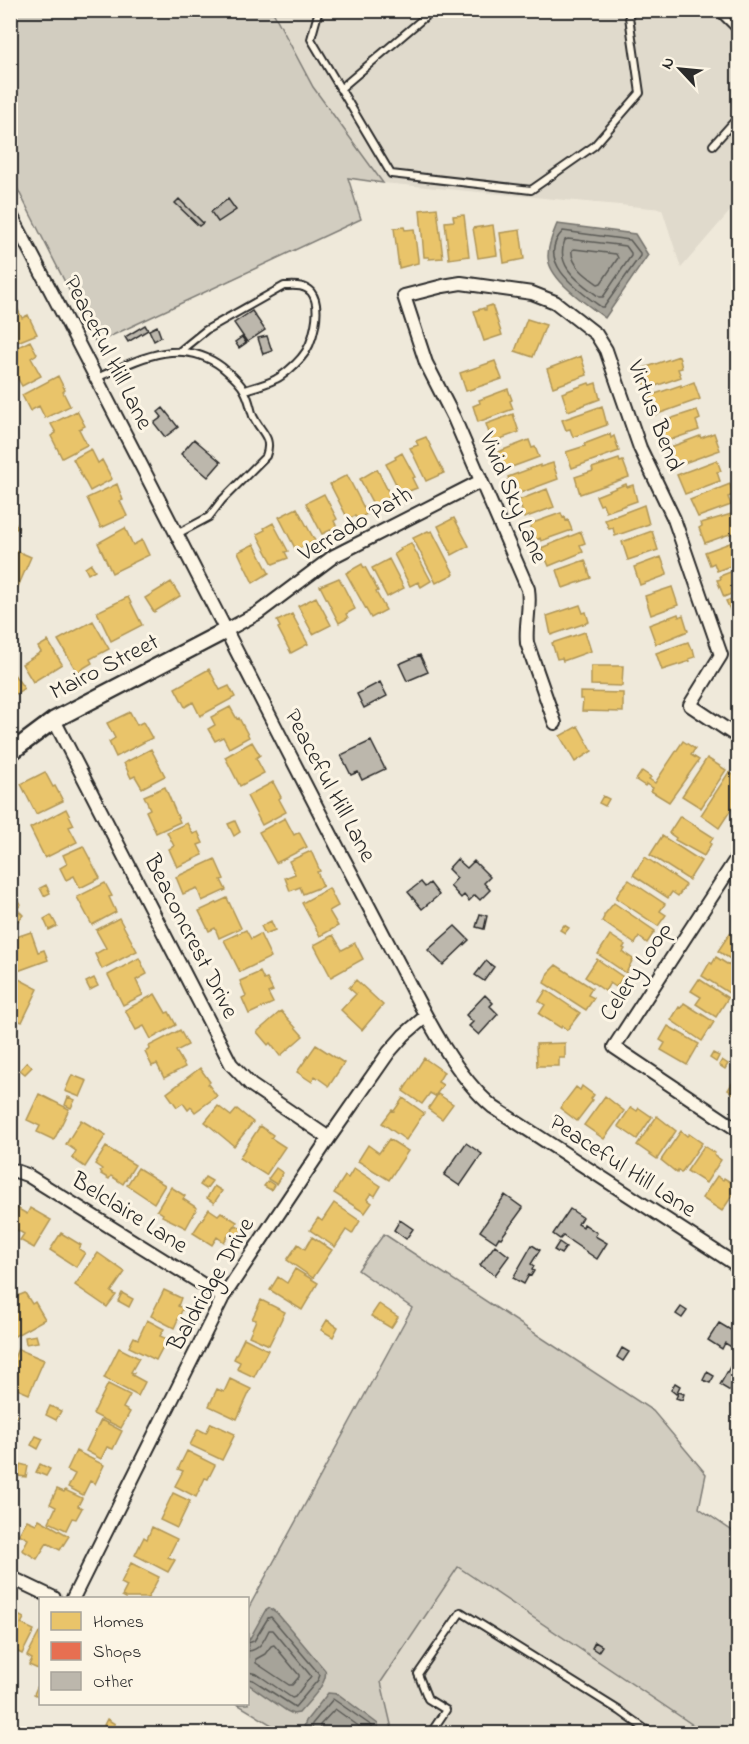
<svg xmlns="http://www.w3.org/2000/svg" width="749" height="1744" font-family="'Indie Flower',sans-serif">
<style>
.built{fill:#e0dacc}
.green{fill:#d2cdc0;stroke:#7e7c76;stroke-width:1.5}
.water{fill:#a6a399;stroke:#75736d;stroke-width:1.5}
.homes{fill:#e9c46a;stroke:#b09657;stroke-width:1.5}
.shops{fill:#e76f51;stroke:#af5b46;stroke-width:1.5}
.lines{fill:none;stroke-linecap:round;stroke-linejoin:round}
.shore{stroke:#5c5b57;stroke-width:1.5}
.building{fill:#bcb7ac;stroke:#2b2b2b;stroke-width:1.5}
.service-casing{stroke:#2b2b2b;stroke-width:10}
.minor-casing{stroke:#2b2b2b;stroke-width:16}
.tertiary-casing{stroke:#2b2b2b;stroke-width:20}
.service{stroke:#fcf5e5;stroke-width:6}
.minor{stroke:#fcf5e5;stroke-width:12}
.tertiary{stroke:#fcf5e5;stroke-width:15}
.labels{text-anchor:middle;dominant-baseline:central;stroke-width:6;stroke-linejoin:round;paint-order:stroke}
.street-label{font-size:24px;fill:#2b2b2b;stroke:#fcf5e5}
</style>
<rect width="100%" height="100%" fill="#efe9da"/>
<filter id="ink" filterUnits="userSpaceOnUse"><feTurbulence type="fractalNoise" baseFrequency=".0167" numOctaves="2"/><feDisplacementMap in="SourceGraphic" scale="12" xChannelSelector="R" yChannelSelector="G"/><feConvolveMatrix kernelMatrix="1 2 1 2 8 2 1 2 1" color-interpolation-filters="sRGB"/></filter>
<g filter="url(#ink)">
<path class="built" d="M272,11h466v191l-57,66 -19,-59 -279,-26 -70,-96z
M458,1567l247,166h-312l-12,-51z"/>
<path class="green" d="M272,10l41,77 70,96 -35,-5 13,41 -265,124 -85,-167v-165z
M384,1234l269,177 53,63 -7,34 39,27v198h-33l-247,-166 -77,115 12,51h-108l-48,-29h11v-95l164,-301 -54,-38z"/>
<path class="water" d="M557,224l78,10 13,21 -43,63c-18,-14 -57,-38 -57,-62 0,-12 5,-22 9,-32z
M270,1608l7,5 48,57c4,13 -17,32 -26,43l-6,1 -6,-3 -39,-27v-42l17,-31z
M328,1693l10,1 40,30v9l-68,1 -6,-8 2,-5z"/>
<path class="homes" d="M437,208l6,50 -14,1v-2h-5l-4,-47z
M464,215l5,41 -20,3 -4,-37 9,-1 -1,-5z
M493,225l4,30 -19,3 -5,-30z
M404,227l1,3 9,-1 4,30v4l-19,5 -5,-40z
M520,230l4,29 -20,4 -4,-30z
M15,304l7,14 6,-3 9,19 -27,11v-39z
M492,305l10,30 -18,6 -10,-30 10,-3v2h2v-3z
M527,319l19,6 -13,32 -18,-6z
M30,341l7,13 -6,4 10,18 -19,10 -12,-21v-14z
M581,356l6,19 -34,12 -6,-18z
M679,356l3,12 -4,1 3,8 -34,12 -3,-8 -2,1 -4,-12z
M495,361l7,18 -36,12 -6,-18z
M58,376l7,14 -2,2 7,14 -25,12 -6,-12 -9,5 -8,-16z
M694,382l6,17 -48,17 -5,-16 3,-1 -1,-3 32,-11v2z
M589,383l1,2 6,-2 4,16 -32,12 -6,-18z
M508,389l4,11 -2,1 3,8 -35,13 -5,-16 7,-3 -1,-3z
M602,406l5,19 -34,12 -3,-8 -4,1 -4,-10z
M697,410l3,9 -4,2 3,9 -35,12 -7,-19z
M77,411l8,15 -6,3 8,16 -25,13 -11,-22 5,-3 -5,-9z
M513,414l6,18 -27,10 -6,-18z
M714,433l6,17 -47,17 -6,-16 2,-1 -1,-2 32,-12 1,2z
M610,434l1,4 3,-2 5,15 -47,17 -6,-16 19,-6 -1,-2z
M426,437l18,36 -18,8 -16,-33 8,-3 -2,-4z
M529,440l3,8 3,-1 4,10 -30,11 -1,-2 -8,2 -3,-10 3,-1 -2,-5z
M91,449l7,14 4,-3 10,19 -22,12 -17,-32z
M402,453l13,24 -3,1 5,10 -16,6 -15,-30 10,-5 -1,-2z
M619,459l1,3 3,-1 6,16 -49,17 -5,-17 18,-6 -1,-3z
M717,460l4,11 -4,1 3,9 -35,13 -8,-19z
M553,463l5,16 -46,17 -6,-15 3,-2 -1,-2 32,-12v2z
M377,469l14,28 -17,9 -14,-27z
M347,475l20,39 -10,5 -2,-3 -7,3 -18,-35z
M117,484l6,16 -3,1 7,15 -26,12 -14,-30z
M626,484l1,3 6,-2 4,16 -31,11 -3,-8 -3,1 -4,-9z
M730,484l3,11 -5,2 3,8 -33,12 -8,-17z
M547,489l7,18 -30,11 -5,-18z
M324,494l13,25 -3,2 3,6 -15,7 -16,-31z
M644,505l5,19 -34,12 -2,-8 -4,1 -4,-9z
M297,508l18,33 -19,9 -17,-33z
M738,512v19l-33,12 -6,-15 3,-2 -1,-3z
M561,513l2,5 2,-1 1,4 2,-1 4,10 -31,11 -1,-3 -6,3 -4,-17z
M10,515l8,13 -8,4z
M454,518l15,28 -17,9 -14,-29z
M273,523l15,28 -3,1 3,6 -15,6 -16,-30 8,-4 -1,-2z
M125,528l8,17 9,-5 7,15 -37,18 -14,-30z
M428,531l1,1 3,-1 22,43 -18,9 -23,-45z
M652,531l6,19 -30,10 -6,-18z
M581,532l4,11 -5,2 3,7 -34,14 -8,-18z
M738,540v23l-21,8 -3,-8 -4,2 -5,-13z
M411,543l20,38 -10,6 -3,-5 -8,4 -16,-32 7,-4 -1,-2z
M254,544l15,29 -16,10 -15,-31z
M10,548l21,9 -14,32 -7,-2z
M661,557l6,16v2l-27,10 -6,-18z
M389,559l15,29 -17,9 -15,-29z
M585,560l6,18 -28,10 -6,-18z
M91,564l4,6 -7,4 -3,-6z
M362,564l2,4 1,-1 13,24 -2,1 10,18 -15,8 -25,-45z
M738,569v22l-14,6 -7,-17 4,-1 -1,-3z
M339,578l16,31 -9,5 2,4 -9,5 -19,-37z
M171,582l9,14 -26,16 -9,-14z
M672,587l6,18 -27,10 -6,-19z
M128,597l14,28 -31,16 -14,-29z
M316,597l15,28 -18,9 -15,-28z
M738,597v22l-3,1 -9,-19z
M580,605l3,8 3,-1 3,10 -38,13 -4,-19z
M292,614l16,30 -17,9 -13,-25 2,-1 -3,-6z
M678,614l1,3 4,-2 5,16 -32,13 -7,-19z
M93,621l16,28 -19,10 2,4 -15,9 -19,-32z
M585,632l6,19 -28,10 -1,-3 -5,1 -5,-16z
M48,641l14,23 -29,18 -11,-18 19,-12 -3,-5z
M688,642l3,7h2l2,8 -6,2 1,2 -28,9 -6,-17z
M591,666h32l-1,20 -31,-1z
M10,669l14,19 -14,10z
M209,669l11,21 9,-4 6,11 -35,19 -7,-14 -8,5 -10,-19z
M580,692l43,1v19l-41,-1 1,-12h-3z
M230,707l7,12 2,-1 10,19 -20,11 -6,-11 -8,4 -7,-12 7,-4 -4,-8z
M130,712l7,13 6,-3 9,16 -36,19 -7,-15 6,-4 -8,-15z
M578,726l14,25 -17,11 -15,-26z
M683,741l12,8 -4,6 8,5 -30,42 -18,-11 2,-3 -7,-4 -1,2 -9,-6 6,-9 9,6 -2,2 6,4z
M252,742l8,13 -4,3 8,15 -24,13 -15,-29z
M151,749l14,27 -23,12 -7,-12 -4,2 -7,-15z
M707,758l19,12 -25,38 -19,-12z
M45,772l8,15 2,-1 8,15 -27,13 -15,-30z
M729,772l9,6v21l-19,29 -18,-13z
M273,782l8,15 -2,2 7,13 -24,13 -15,-29z
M165,787l15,35 -24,11 -10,-22 4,-2 -6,-13z
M603,796l6,3 -4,7 -6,-3z
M66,809l8,16 -5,2 8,15 -32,16 -15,-30z
M680,816l33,21 -3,6 1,1 -7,12 -29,-16 1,-2 -7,-5z
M285,818l9,17 5,-3 8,15 -31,16 -17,-31z
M235,821l5,11 -6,4 -6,-12z
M187,823l6,11 5,-2 5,11 -5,2 5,10 -26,12 -8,-18 5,-3 -7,-14z
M662,836l39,25 -12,19 -39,-25z
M83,846l17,32 -20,10 -6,-12 -8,4 -6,-12 7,-4 -4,-9z
M311,851l9,20 -3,1 6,14 -20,8 -3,-7 -10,4 -5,-13 10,-4 -6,-13z
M645,857l41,28 -8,11 -6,-4 -4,6 -35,-23z
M215,859l9,20 -3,1 5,10 -24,11 -5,-13 -14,6 -7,-17z
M629,880l36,24 -5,7 6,4 -8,11 -42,-28 5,-9z
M105,883l7,13 -3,1 7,15 -24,13 -15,-28z
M46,885l4,8 -6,3 -4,-8z
M329,888l9,18 -9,5 9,15 -18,10 -18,-33z
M10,895l11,9 -4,5 6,6 -13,15z
M227,898l14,30 -22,10 -4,-10 -6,3 -10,-20z
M614,903l41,28 -8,12 -8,-6 -4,7 -33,-23 2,-4v-2z
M51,915l6,11 -8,4 -5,-11z
M119,918l18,33 -35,18 -7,-15 11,-6 -10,-18z
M271,921l4,9 -10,4 -4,-8z
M564,925l5,3 -4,5 -5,-3z
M246,930l5,9 9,-5 11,23 -31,15 -16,-32z
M31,932l7,20 6,-2 4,10 -33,12 -5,-13 2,-3 -2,-17z
M730,933l8,6v25l-20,-13z
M333,935l9,15 13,-7 8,16 -32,18 -17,-32z
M610,935l15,10 -2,3 2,1 -2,3 10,7 -7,14 -28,-19z
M716,957l22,14v14l-6,10 -30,-19 8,-14 2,2z
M139,958l8,16 -11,6 7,15 -20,10 -15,-30z
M597,959l26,18 -7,10 -6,-4 -5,8 -20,-14z
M556,965l36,23 -4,7 6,3 -8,12 -42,-27 4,-10z
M260,972l4,8 3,-1 6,12 -5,2 5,10 -24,11 -7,-16 4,-2 -6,-15z
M13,976l25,13 -16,33 -12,-5v-36z
M94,978l4,8 -8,4 -4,-8z
M699,979l29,19 -12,19 -20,-13 5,-7 -10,-6z
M356,980l27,25 -21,25 -21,-20 15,-16 -7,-6z
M546,990l34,23 -13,17 -5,-4 -1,2 -22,-14 6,-9 -6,-4z
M155,994l11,19 3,-1 7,13 -25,14 -7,-13 -8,4 -11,-20z
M684,1003l30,19 -12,19 -31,-21 8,-13 2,1z
M281,1011l22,25 -23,20 -10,-13 -2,2 -11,-13z
M668,1026l31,18 -12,21 -26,-15 4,-7 -5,-3z
M180,1030l8,15 -12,6 9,16 -21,11 -7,-14 -5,2 -7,-14 5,-3 -1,-3z
M565,1043v15h-6v8h-22l-1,-22z
M316,1045l28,18 -15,23 -14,-10 -3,6 -15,-10z
M713,1053l6,3 -3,6 -6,-4z
M424,1058l20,14 -6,10 5,3 -8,11 -5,-3 -8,11 -19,-13z
M722,1060l6,4 -3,5 -6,-4z
M27,1062l5,5 -7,7 -5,-4z
M200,1068l10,14 -2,2 9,12 -22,16 -4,-5 -3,3 -5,-7 -6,4 -10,-14z
M738,1074v23l-10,-7z
M72,1075l15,6 -7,16 -15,-6z
M582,1086l12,9 -3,4 2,1 -16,21 -17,-13 16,-21 4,3z
M39,1094l30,15 -15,31 -17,-8 3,-6 -13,-6z
M438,1094l15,10 -11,15 -14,-10z
M605,1096l19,15 -20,28 -20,-14z
M68,1097l7,3 -4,8 -6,-3z
M403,1098l21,15 -18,27 -24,-17 10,-13 2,1z
M218,1106l13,10 6,-7 16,13 -19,24 -29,-24z
M631,1107l6,4 2,-3 13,9 -15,22 -19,-13z
M657,1116l19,15 -19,28 -20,-14z
M81,1120l25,15 -21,32 -13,-9 4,-7 -10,-7z
M260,1126l13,9 -2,3 14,9 -19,28 -27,-17z
M681,1131l6,5 2,-2 13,9 -21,30 -3,-3 -1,3 -16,-13z
M389,1139l19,12 -19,29 -31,-19 10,-16 11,8z
M704,1146l11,7 -1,2 7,5 -15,23 -19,-12z
M106,1147l29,18 -12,19 -12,-8 -2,3 -8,-5 1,-1 -2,-2 2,-2 -7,-5z
M138,1168l27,17 -11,18 -27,-18z
M276,1168l7,5 -7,11 -8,-5z
M354,1168l27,18 -6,10 -4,-3 -4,6 5,4 -7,10 -31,-20 11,-17 3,2z
M717,1176l6,4 1,-2 13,8 -3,3 2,1 -14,21 -20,-13z
M205,1177l7,4 -6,8 -6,-4z
M268,1181l6,4 -3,5 -7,-4z
M214,1186l8,5 -8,12 -7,-5z
M171,1187l14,9 -2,3 14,9 -11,20 -24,-12 1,-2 -6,-4z
M334,1203l26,18 -8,13 -6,-4 -11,17 -25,-17 8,-12 4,3z
M15,1207l12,7 3,-6 21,12 -17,28 -14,-8 4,-6 -14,-8v-11z
M209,1209l9,6 3,-3 16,10 -13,20 -7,-5 -5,8 -19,-12z
M236,1225l7,4 -5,7 -7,-4z
M61,1233l20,12 -2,4 6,4 -9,14 -26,-17z
M312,1237l20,13 -19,28 -26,-18 11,-16 7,5z
M98,1253l27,19 -14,20 5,3 -9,12 -32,-22z
M295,1269l23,14 -16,27 -32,-20 8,-13 9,6z
M164,1290l17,8 -3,8 5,2 -9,20 -23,-12z
M25,1293l7,11 3,-2 10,17 -32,18 -3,-4v-34z
M122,1293l11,6 -4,8 -11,-6z
M261,1300l24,12 -16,33 -20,-9 7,-16 -4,-1z
M379,1304l19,13 -7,11 -20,-12z
M147,1320l17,9 -4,7 7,3 -11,21 -27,-13 5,-10 4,2z
M327,1320l11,7 -5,10 -12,-7z
M36,1335l2,7 -12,2 -1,-7z
M244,1338l24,12 -14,27 -17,-8 3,-7 -6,-3z
M119,1348l20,10 -8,14 3,1 -2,2 13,7 -7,14 -34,-18z
M18,1349l26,11 -15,34 -19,-8v-10l2,-4 -2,-1v-4z
M230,1379l21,10 -14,30 -28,-13 8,-17 7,3z
M108,1384l22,11 -7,13 7,4 -9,16 -28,-14z
M10,1404l7,13 -7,4z
M50,1406l11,5 -5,9 -10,-5z
M101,1420l21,11 -9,18 -6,-2 -6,12 -15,-8z
M211,1423l24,11 -13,26 -32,-15 8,-16 8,4z
M36,1436l7,3 -5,10 -7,-4z
M76,1451l28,14 -9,19 -5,-3 -7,14 -15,-8 7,-13 -8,-4z
M187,1451l28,14 -7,14 -3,-1 -9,19 -21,-11 8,-15 -5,-2z
M20,1464l8,2 -2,11 -8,-1z
M40,1464l10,5 -4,7 -10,-4z
M57,1489l7,3 1,-2 17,8 -4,8 4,2 -6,11 -4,-1 -6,12 -17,-8 7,-15 -6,-3z
M173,1493l17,8 -13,27 -17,-8z
M39,1519l30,17 -9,14 -13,-7 -10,16 -15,-9 6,-11 -9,-5 8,-14 9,4z
M152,1527l25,12 -9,18 7,3 -7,12 -33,-17 9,-18 3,2z
M131,1563l28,14 -11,21h-22l-4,-2 5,-10 -6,-3z
M10,1611l14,7 -3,6 13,6 -12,24 -12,-6z
M40,1631v34l-2,4 -9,-4 3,-6 -5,-3z
M40,1681v16l-6,-3z
M107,1719l8,5 -3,6 -8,-5z"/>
<path class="shops" d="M729,10h9v9z"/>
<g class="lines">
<path class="shore" d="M563,231l67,9 10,13v3l-36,51h-3c-22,-16 -67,-46 -38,-76z
M568,239l58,7 5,7v3l-28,41h-4c-19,-15 -45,-30 -34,-57z
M574,249l42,5 2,4 -17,25 -3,1c-10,-7 -28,-19 -26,-34z
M248,1643l6,-2 14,-23 3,-1 49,58 -2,5 -23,27 -42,-27 -5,-1
M274,1645l25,30v2l-7,8h-3l-33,-22v-4l9,-5 6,-8z
M248,1651c12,-1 16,-11 21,-21h4l38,46 -16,21 -3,1 -35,-24 -9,-2
M313,1734l-1,-10 21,-25 39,27v8
M320,1734v-9l15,-16 29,21 1,4"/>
</g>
<path class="building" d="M179,199l24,24 -4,3 -24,-23z
M228,199l8,11 -18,12 -7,-10z
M252,311l13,19 -18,12 -13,-19z
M145,325l3,5 -20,12 -3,-5z
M157,326l4,11 -7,4 -5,-11z
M267,336l5,15 -9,3 -5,-16z
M242,337l4,6 -7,5 -4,-6z
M163,408l15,19 -13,10 -11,-14 8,-6 -4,-5z
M194,439l27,23 -13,15 -27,-23z
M420,655l8,17 -21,9 -8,-17z
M380,682l7,14 -23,12 -7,-14z
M371,741l14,28 -23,11 -4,-8 -7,3 -10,-20z
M457,859l10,9 7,-7 16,16 -6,6 6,7 -10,10 -5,-5 -6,6 -5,-6 -3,3 -11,-12 7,-8 -9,-9z
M421,882l4,5 5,-4 9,12 -17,14 -14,-17z
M480,914l7,2 -3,13 -8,-2z
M455,926l14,14 -26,25 -15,-15z
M486,961l8,6 -10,14 -9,-6z
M485,995l8,8 -3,3 8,8 -19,21 -10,-9 4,-4 -7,-7z
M466,1143l16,11 -22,32 -16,-11z
M505,1195l18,13 -22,30 -2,-1 -3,5 -16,-11z
M570,1209l12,8 -4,7 5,3 1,-3 13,9 -2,3 12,7 -10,16 -34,-23 -3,3 -7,-5z
M400,1220l13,9 -7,10 -12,-9z
M559,1242l7,5 -5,7 -7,-4z
M495,1245l14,11 -14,19 -15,-10z
M532,1245l8,5 -9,14 3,2 -2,4 2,1 -3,5 -2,-1 -5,9 -11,-6z
M681,1307l6,4 -5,7 -6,-4z
M719,1323l15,9 4,-6v25l-13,-8 -3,6 -14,-9z
M622,1348l7,4 -6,9 -6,-4z
M730,1367l8,4v5l-8,15 -10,-6z
M707,1372l7,4 -4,7 -7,-3z
M675,1383l5,3 -4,8 -5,-4z
M679,1392l5,2 -2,6 -6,-2z
M595,1642l7,4 -4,6 -6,-4z"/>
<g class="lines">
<defs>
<path id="service" d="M319,10l-8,29 80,135 140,16 63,-44 46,-53 -12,-83
M717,10l21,21
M340,89l93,-79
M713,145l25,-28
M180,351l26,-21 78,-44c9,0 20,-2 27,6 12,15 2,53 -10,66 -6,7 -17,17 -25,21 -9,5 -21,8 -31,11
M97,378c42,-19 83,-42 125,-11 8,7 17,13 22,23 5,8 6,17 9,26 8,17 20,21 13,40l-44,44 -13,17 -32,17
M430,1734l16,-24 -18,-11 -10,-25 43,-62 159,99 32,23"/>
<path id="minor" d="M10,213c112,212 220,427 331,641 21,39 41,78 62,118 22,43 52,104 90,135l245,159
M225,631l33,-18 76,-57 147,-75
M54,720l177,344 20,21 78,53
M555,723l-28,-80c-2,-18 4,-36 1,-54l-74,-171 -28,-55 -22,-67 39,-10 18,-3 71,10 23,9 41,32 10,16 34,98 34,71 47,136 -31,50 48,32
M738,856l-124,191 124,83
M10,1169l17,6 196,122
M10,1577l44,21
M73,1598l150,-301 106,-159 60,-86 15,-17 22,-19"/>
<path id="tertiary" d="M10,753l44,-33 171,-89"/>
</defs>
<use href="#service" class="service-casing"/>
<use href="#minor" class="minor-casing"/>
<use href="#tertiary" class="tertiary-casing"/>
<use href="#service" class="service"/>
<use href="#minor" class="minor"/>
<use href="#tertiary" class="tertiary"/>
</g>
</g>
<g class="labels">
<g class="street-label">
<text transform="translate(107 353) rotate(63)">Peaceful Hill Lane</text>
<text transform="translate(654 416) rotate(69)">Virtus Bend</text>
<text transform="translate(512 498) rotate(67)">Vivid Sky Lane</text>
<text transform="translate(356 525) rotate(-30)">Verrado Path</text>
<text transform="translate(105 668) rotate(-27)">Mairo Street</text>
<text transform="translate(329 786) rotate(62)">Peaceful Hill Lane</text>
<text transform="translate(190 937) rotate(63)">Beaconcrest Drive</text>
<text transform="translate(637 972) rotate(-57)">Celery Loop</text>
<text transform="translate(622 1167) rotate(33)">Peaceful Hill Lane</text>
<text transform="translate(129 1214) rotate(32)">Belclaire Lane</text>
<text transform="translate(212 1285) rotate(-60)">Baldridge Drive</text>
</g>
</g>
<rect width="749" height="1744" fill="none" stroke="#fcf5e5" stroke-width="36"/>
<rect x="18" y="18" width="713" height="1708" fill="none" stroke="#2b2b2b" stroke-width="2" filter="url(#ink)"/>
<rect x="39" y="1597" width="210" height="108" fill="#fcf5e5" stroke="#a8a49b" stroke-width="1.5"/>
<rect x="51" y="1612" width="30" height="18" fill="#e9c46a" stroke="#a8a49b" stroke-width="1.5"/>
<text x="93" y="1627" font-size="18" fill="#2b2b2b">Homes</text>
<rect x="51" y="1642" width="30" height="18" fill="#e76f51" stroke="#a8a49b" stroke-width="1.5"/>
<text x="93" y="1657" font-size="18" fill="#2b2b2b">Shops</text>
<rect x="51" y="1672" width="30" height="18" fill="#bcb7ac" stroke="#a8a49b" stroke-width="1.5"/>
<text x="93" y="1687" font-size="18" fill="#2b2b2b">Other</text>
<g transform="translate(680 69) rotate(296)" stroke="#fcf5e5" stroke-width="4.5" paint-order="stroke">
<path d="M0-4.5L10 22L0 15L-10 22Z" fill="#2b2b2b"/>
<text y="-9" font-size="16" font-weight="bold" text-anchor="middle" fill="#2b2b2b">N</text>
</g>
</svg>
